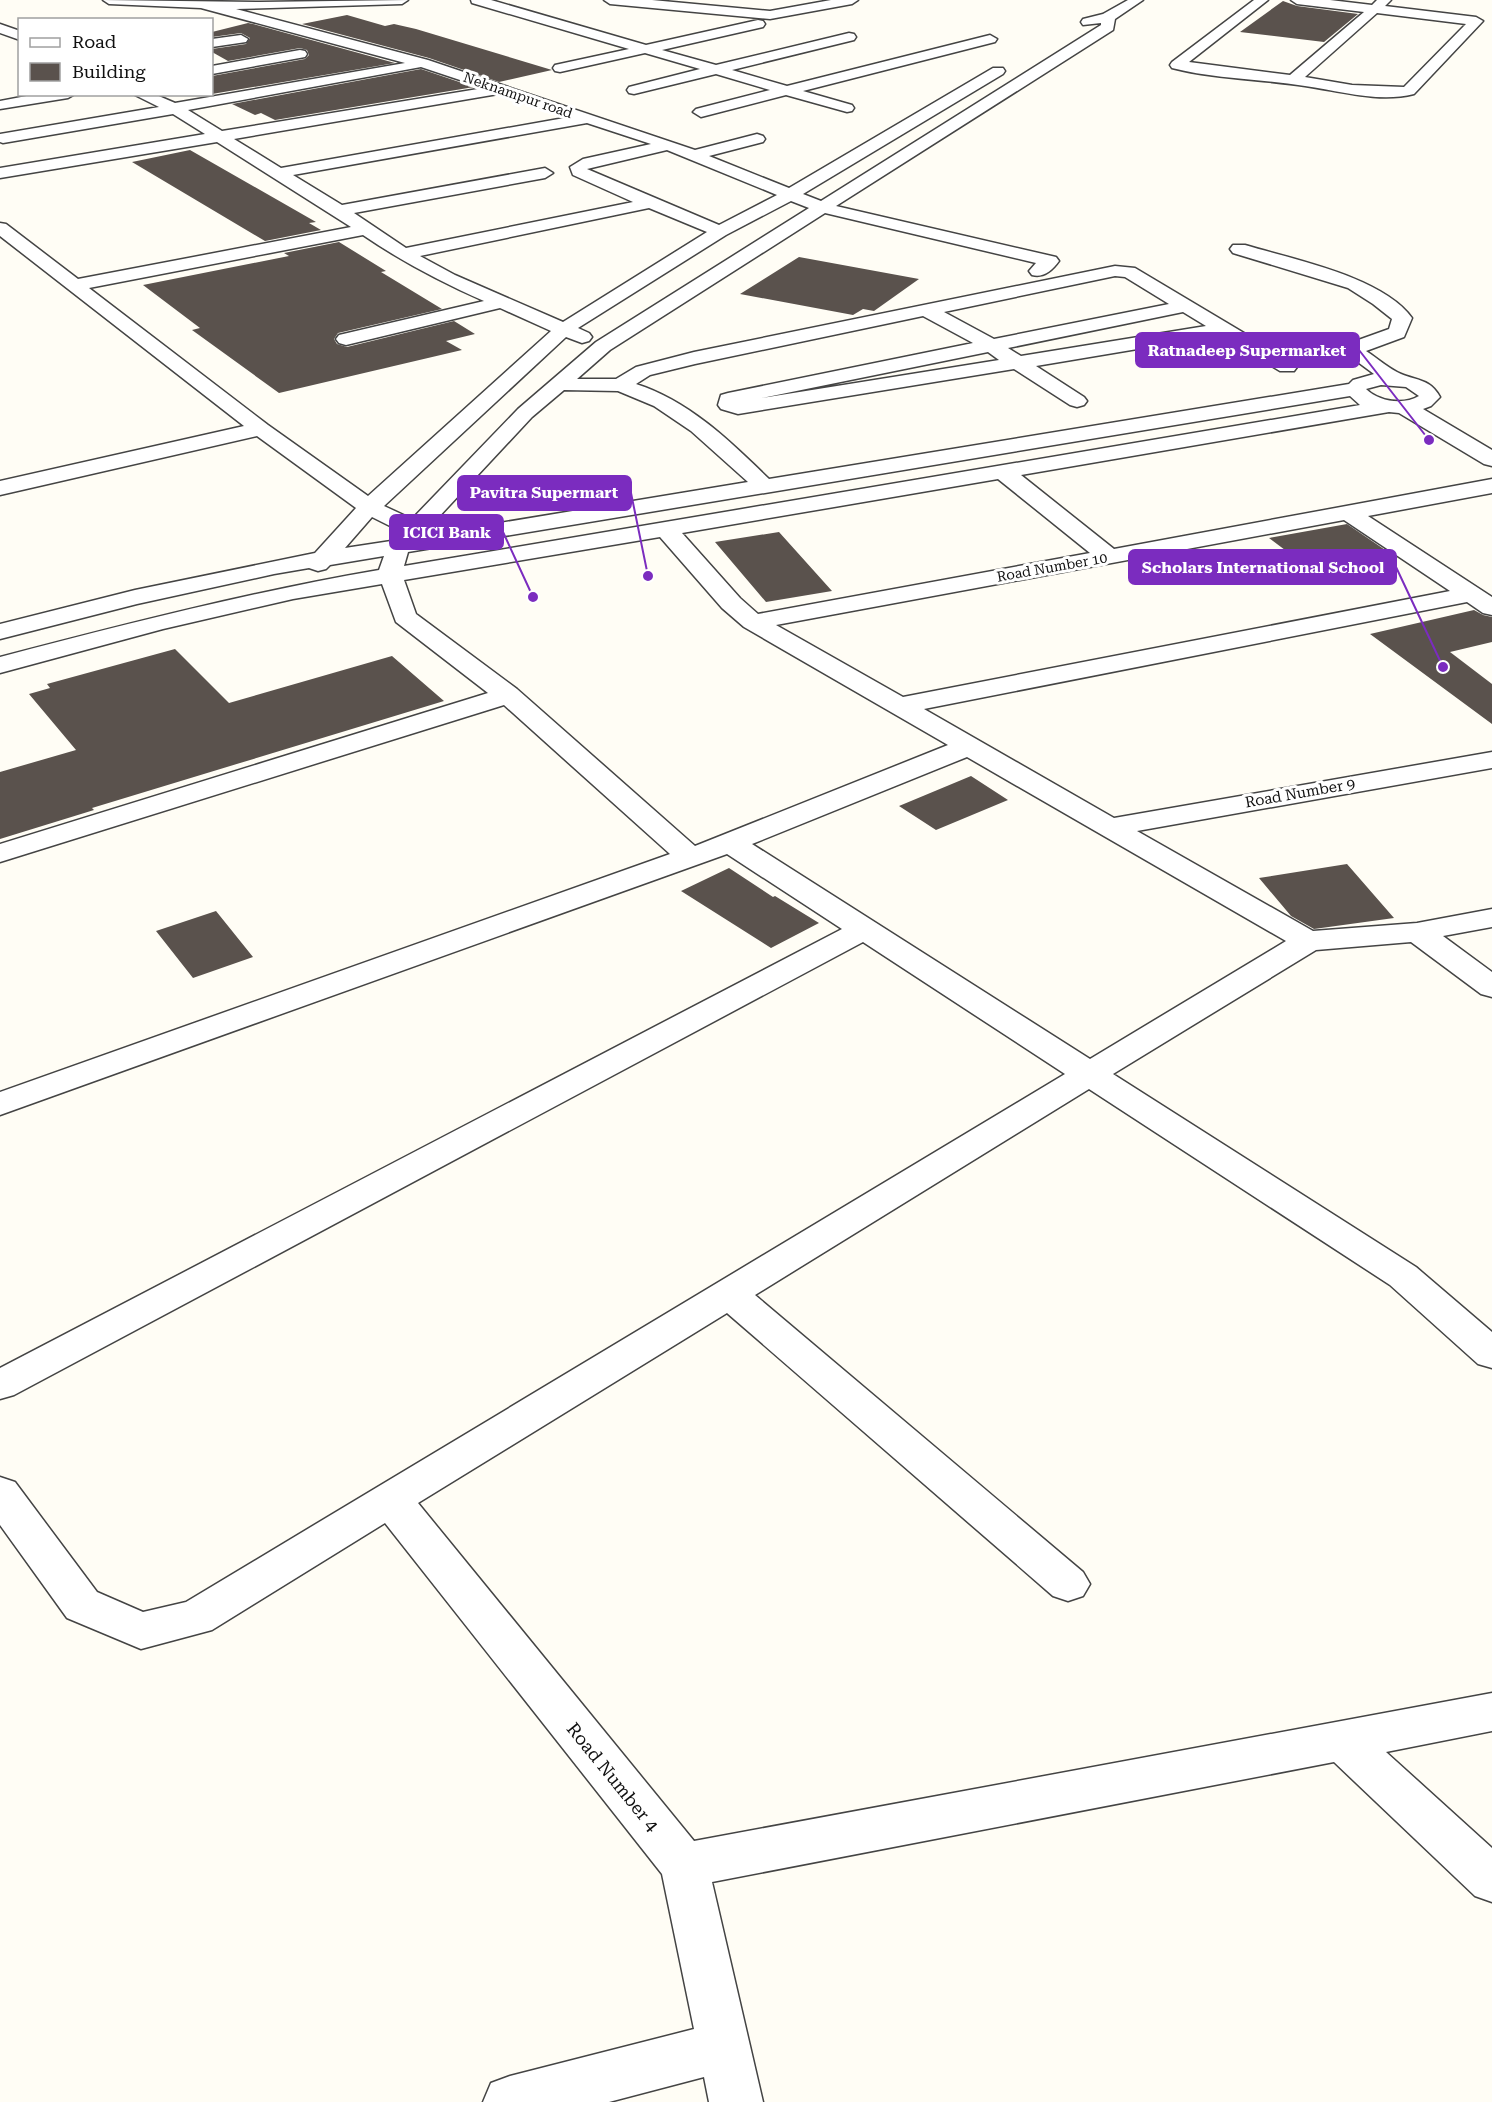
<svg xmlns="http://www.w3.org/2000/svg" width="1492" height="2102" font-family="'Roboto Serif',serif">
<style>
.building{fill:#5a524d}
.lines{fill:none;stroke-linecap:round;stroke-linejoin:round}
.minor-casing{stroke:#444;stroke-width:3}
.minor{fill:#fff;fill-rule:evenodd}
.labels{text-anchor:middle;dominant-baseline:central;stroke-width:6;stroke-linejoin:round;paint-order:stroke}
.far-street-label{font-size:14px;fill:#111;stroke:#fff}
.street-label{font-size:15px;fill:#111;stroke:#fff}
.near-street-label{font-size:18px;fill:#111;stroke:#fff}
.leader{fill:none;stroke:#7b2cbf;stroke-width:2}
.callout-dot{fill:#7b2cbf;stroke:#fff;stroke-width:2}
.callout{fill:#7b2cbf;stroke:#7b2cbf;stroke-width:2}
.callout-label{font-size:16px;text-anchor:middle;font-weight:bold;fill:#fff}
</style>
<rect width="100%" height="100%" fill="#fffdf5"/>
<path class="building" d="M1283,1l14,5 61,8 -34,28 -84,-10z
M347,15l38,11 9,-2 22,5 136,41 -53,12 -70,-24 -127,-34z
M248,23l5,1 142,39 -183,31v-18l93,-17 4,-4 -2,-5 -7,-2 -72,13 -16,-9v-3l34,-5 4,-6 -9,-5 -29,4v-5z
M421,69l53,18 -199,33 -14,-7 -6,2 -23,-11z
M190,150l126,72 -7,1 12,7 -56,11 -133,-79z
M339,242l47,29 -5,1 61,37 -104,24 -4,6 3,5 10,3 107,-26 21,13 -29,7 16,9 -183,43 -87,-63 8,-2 -57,-43 146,-29 -5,-3z
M799,257l120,22 -45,32 -11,-2 -10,6 -113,-21z
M1347,524l47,32 -81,15 -44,-33z
M779,532l53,59 -66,11 -51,-60z
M1474,610l9,5 9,2v25l-42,10 42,32v40l-122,-90z
M175,649l54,54 163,-47 52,45 -352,107 2,2 -94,29v-67l76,-22 -47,-56 21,-6 -3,-4z
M971,776l37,24 -72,30 -37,-24z
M1347,864l47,54 -80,11 -23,-13 -32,-38z
M729,868l44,29 2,-1 44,27 -48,25 -90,-57z
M216,911l37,46 -60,21 -37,-47z"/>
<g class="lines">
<defs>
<path id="minor" d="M103,0l157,2 148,-2 -6,4 -166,5 192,51 267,90 62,-16 6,2 2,3 -2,3 -54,14 80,32 204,-120h10l2,3 -2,3 -200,120 18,7 280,-176v-2l-18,2 -2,-3 2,-3 20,-5 25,-14h15l-28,19 -2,11 -277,176 220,51 3,4c-7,10 -16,17 -27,14l-3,-4 7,-8 -211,-50 -215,137 -33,29h39l20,-12 58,-15 421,-86 20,2 159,95 3,4 -3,4h-14l-59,-36 -185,31 48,31 3,4 -3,4 -7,2 -7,-2 -56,-36 -276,45 -17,-5 -3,-4 3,-10 7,-2 245,-50 -50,-27 -228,48 -45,11 -14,9c53,17 94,57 133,95l580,-95 4,-4 21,-6 -31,-23 7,-8 39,-14 3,-10 -19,-15 -25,-16 -115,-35 -3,-4 3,-4h12c47,14 138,32 167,73l-8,19 -38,14c11,7 23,18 35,23 17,7 29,5 39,23l-9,9 -8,3 69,41v16l-8,-2 -85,-51 -10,-1 -368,63 93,74 378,-70v14l-124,23 124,81v18l-9,-2 -16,-11 -543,107 190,109 378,-66v16l-355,63 176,100 104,-8 75,-14v18l-49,9 49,36v25l-11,-3 -70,-52 -95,8 -203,124 303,193 76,65v36l-14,-4 -88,-79 -301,-196 -334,206 328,277 7,12 -7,12 -15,5 -15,-5 -326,-283 -309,190 276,338 798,-148v38l-106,21 106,96v54l-17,-6 -141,-134 -622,120 51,220h-54l-5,-25 -95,25h-126l8,-19 19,-7 184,-47 -32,-155 -277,-351 -173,107 -71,19 -74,-31 -67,-93v-48l15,5 82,110 46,20 43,-10 879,-528 -202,-132 -849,453 -14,4v-31l842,-439 -115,-75 -727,261v-23l670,-238 -166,-149 -504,157v-18l488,-151 -92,-71 -14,-38 -89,15 -130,30 -163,44v-16c126,-33 251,-65 379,-87l5,-14 -54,9 -4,4 -8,2 -9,-3 -35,6 -137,30 -137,35v-15l135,-34 180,-37 41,-45 -99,-72 -257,59v-14l244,-55 -244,-190v-13l6,1 72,55 273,-52 -134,-85 -217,36v-10l205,-34 -32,-20 -170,29 -3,-1v-8l159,-27 -26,-13h21l21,9 230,-40 -204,-55 -92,-4zM421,67l63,21 -262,43 -34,-21zM498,94l72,23 -289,51 -47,-29zM587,123l64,21 -68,15 -13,8 3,8 60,27 -227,46 -52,-35 191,-35 8,-5 -8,-5 -203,37 -49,-30zM667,150l110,45 -58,30 -132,-56zM791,201l18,7 -213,134 -78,67 -106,110 -28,-13 182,-169 16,6 7,-2 3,-4 -3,-4 -11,-5 148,-93zM649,208l58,24 -144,90 -108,-47 -35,-19zM363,235c38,26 78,47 121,66l-145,34 -3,4 3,4 7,2 154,-37 51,23 -183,165 -100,-71 -179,-137zM1115,276l10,1 44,27 -175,35 -50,-27zM1183,312l23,14 -185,30 -13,-8zM988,352l11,8 -237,38zM1381,385l25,2 13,9c-15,9 -40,6 -53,-7zM564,390l54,1 36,15 37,25 57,51 -327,54 111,-119zM1350,396l10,9 -956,161 4,-14zM998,479l92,74 -332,61 -18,-16 -58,-65zM372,517l28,14 -9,10 -46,7zM1344,520l106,71 -547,106 -127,-72zM660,537l62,71 22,19 204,118 -253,101 -178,-157 -101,-75 -12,-34zM967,757l319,184 -196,118 -338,-215z
M471,0h20l155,45 112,-25 5,1 2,3 -2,3 -101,23 54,15 133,-32 5,1 2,3 -2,3 -122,30 55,16 203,-51 7,4 -2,3 -192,49 49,14 2,3 -2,3 -5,1 -61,-17 -85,22 -8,-5 3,-3 74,-19 -54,-16 -82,20 -5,-1 -2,-3 2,-3 71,-18 -55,-16 -85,19 -5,-1 -2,-3 2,-3 74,-16 -157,-46z
M604,0h48l118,11 61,-11h27l-6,4 -82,15 -160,-15z
M1254,0h14l-79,62 101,13 74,-63 -67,-8 -6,-4h39l42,5 5,-5h14l-6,6 91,11 7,4 -69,73c-35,9 -74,-3 -109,-8 -44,-7 -90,-7 -133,-18l-2,-3 2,-3zM1377,13l89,11 -62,63 -52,-2 -47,-8z
M0,24l20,7v9l-20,-7z
M241,35l7,4 -2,3 -34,5v-8z
M300,50l5,1 2,3 -2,3 -93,17v-8z
M37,94h38l-7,4 -68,11v-8z"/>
</defs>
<use href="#minor" class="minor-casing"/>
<use href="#minor" class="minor"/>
</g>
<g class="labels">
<g class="far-street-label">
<text transform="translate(518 95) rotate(19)">Neknampur road</text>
<text transform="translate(1052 567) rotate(-10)">Road Number 10</text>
</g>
<g class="street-label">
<text transform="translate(1300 793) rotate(-10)">Road Number 9</text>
</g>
<g class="near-street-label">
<text transform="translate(613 1777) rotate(51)">Road Number 4</text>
</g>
</g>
<path class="leader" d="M1429 440L1359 350M648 576L631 493M533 597L503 532M1443 667L1396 567"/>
<g class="callout-dot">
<circle cx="1429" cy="440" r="6"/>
<circle cx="648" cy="576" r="6"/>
<circle cx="533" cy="597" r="6"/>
<circle cx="1443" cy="667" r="6"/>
</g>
<g class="callout">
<rect x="1136" y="333" width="223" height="34" rx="6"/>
<rect x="458" y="476" width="173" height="34" rx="6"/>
<rect x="390" y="515" width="113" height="34" rx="6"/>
<rect x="1129" y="550" width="267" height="34" rx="6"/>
</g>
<g class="callout-label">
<text x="1247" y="356">Ratnadeep Supermarket</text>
<text x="544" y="498">Pavitra Supermart</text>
<text x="447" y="538">ICICI Bank</text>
<text x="1263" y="573">Scholars International School</text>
</g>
<rect x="18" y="18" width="195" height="78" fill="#ffffff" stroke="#a0a0a0" stroke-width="1.5"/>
<rect x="30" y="38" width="30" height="9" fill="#ffffff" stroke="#a0a0a0" stroke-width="1.5"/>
<text x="72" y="48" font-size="18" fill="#111111">Road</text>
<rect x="30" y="63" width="30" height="18" fill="#5a524d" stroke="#a0a0a0" stroke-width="1.5"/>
<text x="72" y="78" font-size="18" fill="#111111">Building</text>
</svg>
